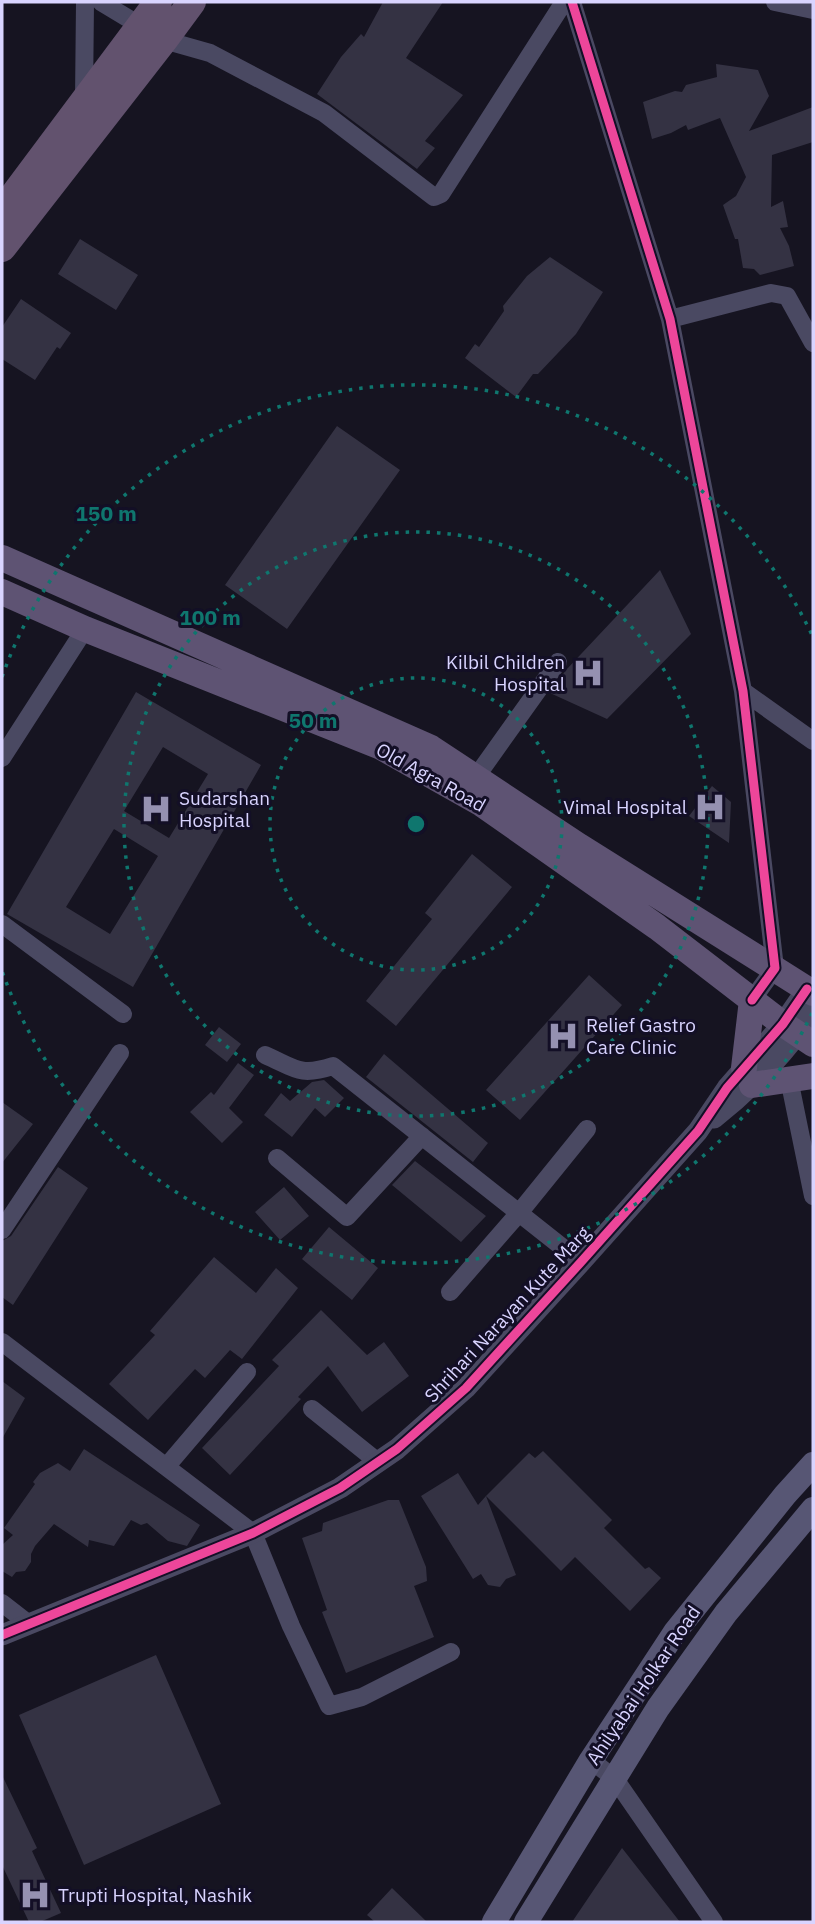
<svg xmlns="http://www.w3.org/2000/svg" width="815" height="1924" font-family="'IBM Plex Sans',sans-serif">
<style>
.building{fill:#343243;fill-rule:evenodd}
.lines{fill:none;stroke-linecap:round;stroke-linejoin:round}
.minor{stroke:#4a4962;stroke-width:18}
.tertiary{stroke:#4a4962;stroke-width:21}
.secondary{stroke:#575674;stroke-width:24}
.primary{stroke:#5e5373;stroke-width:26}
.trunk{stroke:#62526e;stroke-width:28}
.cycleway-casing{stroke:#130f26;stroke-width:13}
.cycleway{stroke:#ed469a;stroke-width:9}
.ring{fill:none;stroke:#0f766e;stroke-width:3.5;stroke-dasharray:3.5 7}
.labels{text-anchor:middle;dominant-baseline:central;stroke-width:6;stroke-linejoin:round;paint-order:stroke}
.poi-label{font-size:19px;fill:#d9d4ff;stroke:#130f26;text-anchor:start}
.street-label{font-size:19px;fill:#d9d4ff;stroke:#130f26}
.centre{fill:#0f766e;stroke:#130f26;stroke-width:3.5}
.ring-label{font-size:21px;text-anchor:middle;font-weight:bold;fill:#0f766e;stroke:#130f26;stroke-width:6;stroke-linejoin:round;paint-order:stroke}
</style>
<rect width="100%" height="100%" fill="#161421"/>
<path class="building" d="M383,2h60l-37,56 57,37 -38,46 10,7 -18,21 -100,-75 24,-37 20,-23 3,3z
M716,64l42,6 11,26 -20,35 64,-24v35l-41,13 -1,52 12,-6 5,26 -8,1 9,18 5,20 -34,9 -6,-6 -11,-1 -5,-29h-3l-12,-34 13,-9 10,-19 -26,-59 -32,12 -2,-5 -15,8 -19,6 -9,-37 32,-11 7,1 4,-7 31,-8z
M80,239l58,36 -22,35 -58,-36z
M550,257l53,35 -27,42 -38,40h-5l-17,23 -51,-39 10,-14 4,3 25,-36 -1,-5 24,-30z
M21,299l50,34 -11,16 -3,-2 -22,33 -33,-21v-32z
M337,426l63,44 -113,159 -62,-44z
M660,570l31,64 -84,85 -57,-26 16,-23z
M136,692l125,73 -128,222 -126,-73zM163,747l45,27 -39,64 -45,-27zM114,829l44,27 -48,78 -44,-27z
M712,786l19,16 -2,41 -40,-27z
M472,854l40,33 -116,139 -30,-25 66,-82 -7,-6z
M589,975l33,30 -102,115 -34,-30z
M219,1027l22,17 -14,18 -22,-17z
M384,1054l104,89 -15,19 -107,-85z
M238,1063l16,12 -25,33 14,14 -21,21 -32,-31 21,-20 3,3z
M324,1080l20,18 -19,19 -10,-9 -23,29 -28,-22 17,-22 9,8 22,-19z
M2,1102l31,22 -31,39z
M415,1161l71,55 -25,26 -69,-57z
M58,1167l30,21 -75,117 -11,-8v-56l9,-5z
M284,1187l25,29 -29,24 -25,-28z
M329,1227l49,41 -26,32 -50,-41z
M214,1257l42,36 20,-25 22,20 -56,71 -12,-9 -25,28 -10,-9 -47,51 -39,-36 46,-49 -5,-4z
M321,1310l46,45 17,-13 25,34 -47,36 -34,-46 -30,31 3,2 -71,76 -28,-27 77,-82 -7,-6z
M2,1381l23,17 -23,41z
M84,1449l116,76 -13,21 -19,-5 -21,-18 -6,2 -10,-5 -17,26 -25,-6 -1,7 -34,-23 -19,22 -4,8v8l-6,9 -9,1 -4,5 -10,-6v-26l11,-10 -9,-7 31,-44 -2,-2 7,-9 18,-10 12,8z
M543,1451l69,69 -8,8 41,41 4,-2 12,11 -31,33 -55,-54 -14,14 -75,-75 43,-43 6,5z
M458,1473l20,32 8,-9 30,79 -10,4 -6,8 -12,-2 -7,-11 -8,5 -52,-83z
M388,1500h11l27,67 1,14 -13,5 20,51 -88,36 -24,-61 5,-2 -25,-72 20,-7 1,-8z
M156,1655l65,149 -137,61 -65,-150z
M2,1775l35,73 -5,3 29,62 -21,9h-11l-27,-57z
M622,1848l58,74h-108z
M392,1888l35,34h-52l-8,-7z"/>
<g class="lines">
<path class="minor" d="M101,2l63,38 46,13 114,60 110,84 7,-3 123,-192
M572,2l98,317 73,372 32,277 -23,32
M775,2l38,8
M84,99l1,-97
M670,319l101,-26 16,3 26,47
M743,691l70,50
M2,758l83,-129
M476,777l82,-115
M2,924l121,90
M265,1055c30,13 34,22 68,11l248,196
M789,1079l24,117
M277,1158l70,59 75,-81
M2,1230l118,-177
M450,1292l69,-79 68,-84
M2,1342l251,191 38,93 38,80 33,-9 89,-45
M312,1409l66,53
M166,1467l81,-95
M2,1603l27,21
M591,1760l24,19 99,143"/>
<path class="tertiary" d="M714,1118c37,-29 72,-66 99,-105
M2,1635l251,-102 87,-45 57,-39 69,-61 115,-126 117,-131 29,-43 56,-64 24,-35"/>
<path class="secondary" d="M494,1922l97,-162 84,-128 110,-137 28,-31
M526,1922l132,-214 68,-95 87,-104"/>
<path class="primary" d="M2,558l429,190 148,98 234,147
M2,592l83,37 296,118 101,57 175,123 126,97 30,20
M744,1068l8,-68
M752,1085l61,-9"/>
<path class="trunk" d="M2,211l156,-209
M2,248l162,-208 28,-38"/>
<defs>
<path id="cycleway" d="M572,2l98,317 73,372 32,277 -23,32
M2,1635l251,-102 87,-45 57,-39 69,-61 115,-126 117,-131 29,-43 56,-64 24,-35"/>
</defs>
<use href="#cycleway" class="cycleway-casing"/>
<use href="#cycleway" class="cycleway"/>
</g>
<g class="ring">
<circle cx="416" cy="824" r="146"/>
<circle cx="416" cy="824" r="292"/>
<path d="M812 1013A439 439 0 0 1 2 971M2 677A439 439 0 0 1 812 635"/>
</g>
<defs>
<symbol id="hospital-bare" viewBox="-9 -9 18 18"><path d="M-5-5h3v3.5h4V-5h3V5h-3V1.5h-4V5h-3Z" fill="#9591b1" stroke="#130f26" stroke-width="2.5" paint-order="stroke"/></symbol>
</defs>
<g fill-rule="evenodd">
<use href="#hospital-bare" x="566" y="651" width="44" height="44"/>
<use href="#hospital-bare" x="688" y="785" width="44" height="44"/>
<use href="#hospital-bare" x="134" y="787" width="44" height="44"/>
<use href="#hospital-bare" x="541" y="1014" width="44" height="44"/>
<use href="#hospital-bare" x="13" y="1873" width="44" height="44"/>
</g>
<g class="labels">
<g class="poi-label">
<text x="565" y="662" text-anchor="end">Kilbil Children<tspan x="565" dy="22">Hospital</tspan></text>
<text x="179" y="798">Sudarshan<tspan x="179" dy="22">Hospital</tspan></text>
<text x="687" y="807" text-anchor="end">Vimal Hospital</text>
<text x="586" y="1025">Relief Gastro<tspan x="586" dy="22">Care Clinic</tspan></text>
<text x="58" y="1895">Trupti Hospital, Nashik</text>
</g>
<g class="street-label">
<text transform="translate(431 777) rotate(29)">Old Agra Road</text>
<text transform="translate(507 1314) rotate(-47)">Shrihari Narayan Kute Marg</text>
<text transform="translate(643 1685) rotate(-56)">Ahilyabai Holkar Road</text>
</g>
</g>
<circle cx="416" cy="824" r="10" class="centre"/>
<g class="ring-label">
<text x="106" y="521">150 m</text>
<text x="210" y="625">100 m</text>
<text x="313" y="728">50 m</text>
</g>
<rect width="815" height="1924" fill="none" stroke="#d9d4ff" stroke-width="7"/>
</svg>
